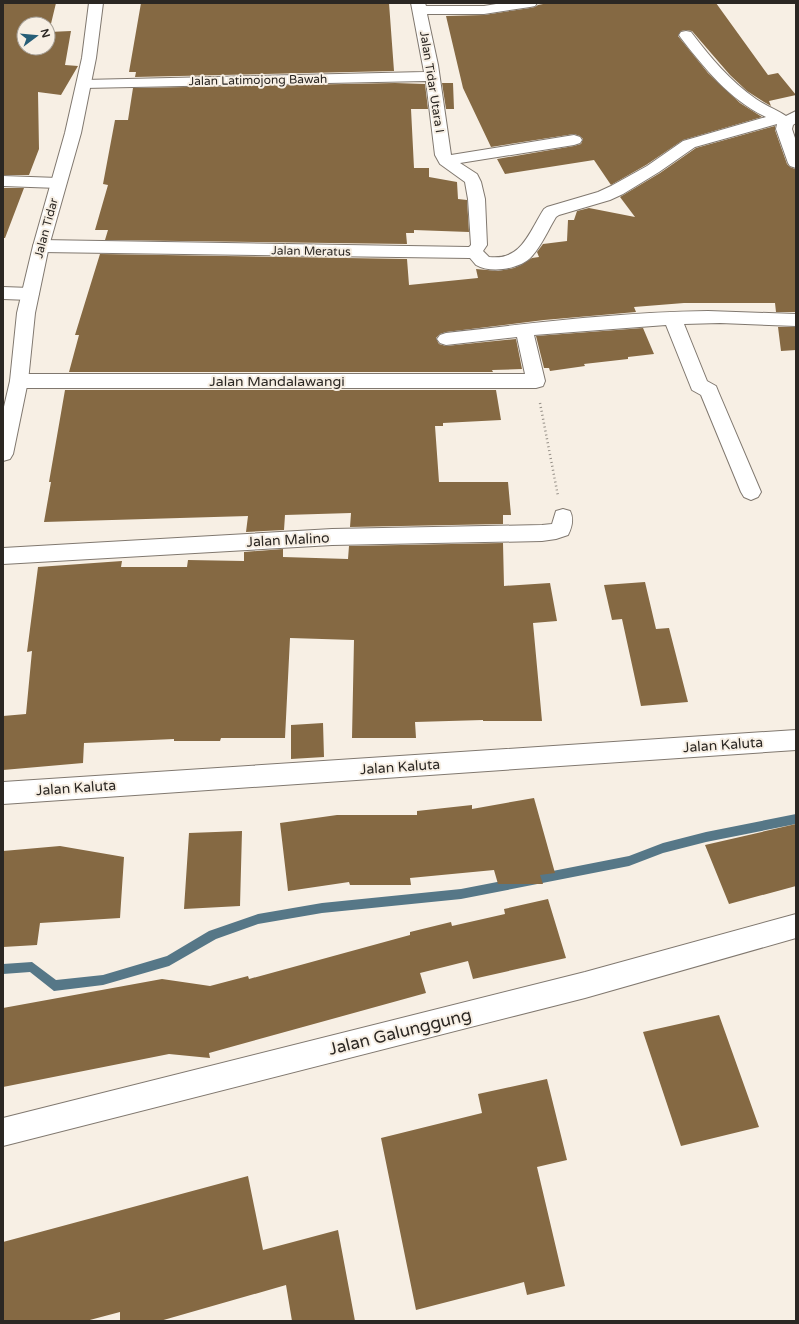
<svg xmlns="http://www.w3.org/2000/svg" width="799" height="1324" font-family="'Varela Round',sans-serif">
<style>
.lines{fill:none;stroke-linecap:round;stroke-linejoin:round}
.stream{fill:#567787;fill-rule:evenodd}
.building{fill:#856943;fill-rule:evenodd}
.minor-casing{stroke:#80786f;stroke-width:2}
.major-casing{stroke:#80786f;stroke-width:2}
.path{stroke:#969088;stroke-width:2.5;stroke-dasharray:1 3;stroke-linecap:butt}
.minor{fill:#fff;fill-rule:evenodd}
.major{fill:#fff;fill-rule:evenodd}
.labels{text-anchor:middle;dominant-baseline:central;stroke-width:4;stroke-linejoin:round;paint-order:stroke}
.far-street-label{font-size:12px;fill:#2b2723;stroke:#f7efe4}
.street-label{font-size:14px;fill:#2b2723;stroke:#f7efe4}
.near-street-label{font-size:17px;fill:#2b2723;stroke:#f7efe4}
</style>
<rect width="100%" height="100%" fill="#f7efe4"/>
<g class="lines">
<path class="stream" d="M796,814v10l-90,18 -43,11 -34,13 -168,33 -139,14 -64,11 -42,15 -47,27 -66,19 -49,6 -24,-19 -27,2v-10l29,-2 24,18 47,-5 64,-19 42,-25 49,-17 64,-11 139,-14 168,-33 34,-13 43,-11z"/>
</g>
<path class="building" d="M3,3h53l-7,29 22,-1 -6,34 13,1 -17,29 -23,-3 1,57 -10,26h-26zM24,24h24v24h-24z
M141,3h248l5,68 -259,6 1,-5h-7z
M548,3h168l52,72 10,-2 18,22 -27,6 2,5 -7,-4 -17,-11 -17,-16 -38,-44 -6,-1 -5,1 -3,5 30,37 32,30 22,14 -79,23 -37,25 -35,20 -17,-25 -89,14 -8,-15 77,-13 7,-2 2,-5 -3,-3 -6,-2 -83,13 -28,-59 -17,-72 38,-1 46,-7 5,-1 3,-2z
M395,83l30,1 3,25h-17l3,59h15v9l28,5 1,17 9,1 2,32 -55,-2v3h-8l1,11 -302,-4 3,-10h-13l13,-45 -5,-1 12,-64h13l5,-32z
M442,83h11l1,26h-8z
M775,126v4l12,34 3,3 5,2 1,4v139h-20l-1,-9h-91l-50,4 2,5 -92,8 -98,12 -6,2 -4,4 3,6 7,2 70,-7 6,30 -30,1 1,2h-424l10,-37h-4l25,-81 307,5 2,26 69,-7 -2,-9 22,2 16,-3 7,-3 11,-7 7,-1 -2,-5 6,-8 24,-3 1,-21h6l3,-9 12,-3 46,9 -15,-20 40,-24 36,-25z
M3,188h21l-19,50h-2z
M778,327h18v23l-15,1z
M643,328l11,26 -26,3v2l-44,5 1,2 -35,5 -1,-3h-5l-8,-32z
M65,390h431l5,30 -58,3v3h-8l4,56h69l3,33h-8v9l-153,3 1,-14 -66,2 -1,15 -38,2 2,-16 -204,6 7,-40h-2z
M503,543l1,43 46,-3 7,38 -24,2 9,98h-59v-1l-68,2 1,16h-64l2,-98 -64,-2 -5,100h-64l-1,3h-46v-2l-90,4 -1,20 -80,7v-54l23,-2 6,-63 -5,1 11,-85 84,-6 -1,6h66l1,-7 56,1v-9l39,-3v8l65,2 1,-13z
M645,582l11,47 13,-1 19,74 -47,4 -19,-87 -10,1 -8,-35z
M323,723l1,34 -33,2v-34z
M534,798l21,75 -15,2 3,9h-45l-4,-14 -84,8 1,7h-61l-1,-3 -61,9 -8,-68 57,-8h80v-4l55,-6v4z
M796,824v62l-67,18 -24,-59z
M242,831l-2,75 -56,3 5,-76z
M60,846l64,11 -4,61 -80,5 -3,22 -34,2v-96z
M548,899l18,59 -93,21 -5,-18 -48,12 6,20 -217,60 1,5 -41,-4 -166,33v-79l159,-29 48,7 38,-10 1,3 161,-44v-3l41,-10 1,4 53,-12 -1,-5z
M719,1015l40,112 -78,19 -38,-114z
M547,1079l20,81 -30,7 28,119 -38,9 -3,-13 -108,28 -35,-172 101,-25 -4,-19z
M248,1176l15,74 75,-20 17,91h-63l-6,-36 -126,36h-40v-9l-34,9h-83v-79z"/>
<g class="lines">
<defs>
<path id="minor" d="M411,3h14l1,3h58l18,-3h35l-2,3 -5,1 -46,7h-57l11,51 13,90 123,-20 6,2 2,3 -2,3 -6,2 -114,18 17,11 4,8 4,17 2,46 -4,6 6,6c33,4 40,-25 55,-48l3,-2 51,-15 13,-6 36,-20 36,-25 83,-24c-36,-17 -61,-48 -85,-79l-2,-3 2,-3 5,-1 5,1c19,25 39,49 65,67 10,7 21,11 30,17l10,-5v12l-3,2 -1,4 4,12v27l-6,-2 -2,-3 -12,-34 1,-5 -82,23 -36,25 -36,22 -13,6 -51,15 -3,2c-8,13 -14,28 -24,39 -11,13 -41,18 -56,9 -2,-2 -4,-5 -6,-7l-429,-6 -6,-2 -2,-4 2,-4 6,-2 428,7 2,-2 -3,-46 -3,-17 -25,-18 -5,-9 -9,-74 -342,7 -5,-1 -2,-3 2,-3 5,-1 340,-8z
M3,176l55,2 6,1 2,4 -2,4 -6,1 -55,-2z
M3,287l27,1 6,2 3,4 -3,4 -6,2 -27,-1z
M708,311l88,3v12l-76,-3 -36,1 23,57 9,5 2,5 43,101 -3,5 -7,3 -7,-3 -3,-5 -40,-97 -9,-5 -26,-65 -132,10 11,46 -2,5 -7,2h-517l-7,-2 -2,-5 2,-5 7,-2h506l-8,-37 -71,8 -6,-2 -3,-4 3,-4 6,-2c87,-10 174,-21 262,-22z
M563,509l7,2c4,8 2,16 -2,24l-12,4 -14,2 -210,4 -329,19v-16l329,-19 210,-4 10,-1 4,-13z
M796,730v20l-793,54v-22z"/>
<path id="major" d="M89,3h14l-7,55 -15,75 -32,113 -14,67 -7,68 -15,73 -3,5 -7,2v-50l7,-30 7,-68 16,-67 32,-113 17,-75z
M796,914v24l-211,60 -582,148v-28l582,-146z"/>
</defs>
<use href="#minor" class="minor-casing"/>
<use href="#major" class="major-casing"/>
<path class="path" d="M540,403l18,93"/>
<use href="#minor" class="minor"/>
<use href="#major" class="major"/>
</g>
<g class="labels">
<g class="far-street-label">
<text transform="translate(258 80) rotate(-1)">Jalan Latimojong Bawah</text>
<text transform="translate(432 82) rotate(81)">Jalan Tidar Utara I</text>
<text transform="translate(46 228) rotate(-75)">Jalan Tidar</text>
<text transform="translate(311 251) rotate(1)">Jalan Meratus</text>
</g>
<g class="street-label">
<text x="277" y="381">Jalan Mandalawangi</text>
<text transform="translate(288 540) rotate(-3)">Jalan Malino</text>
<text transform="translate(723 745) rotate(-4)">Jalan Kaluta</text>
<text transform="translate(400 767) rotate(-4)">Jalan Kaluta</text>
<text transform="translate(76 788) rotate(-4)">Jalan Kaluta</text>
</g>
<g class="near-street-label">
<text transform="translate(400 1032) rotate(-14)">Jalan Galunggung</text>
</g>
</g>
<rect width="799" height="1324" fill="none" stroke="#2b2723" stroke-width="8"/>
<g transform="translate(36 36) rotate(74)"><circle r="19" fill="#f7efe4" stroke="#a59f97"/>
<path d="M0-3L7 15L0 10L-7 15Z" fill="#265e78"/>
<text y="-6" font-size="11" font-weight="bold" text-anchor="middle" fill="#2b2723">N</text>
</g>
</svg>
